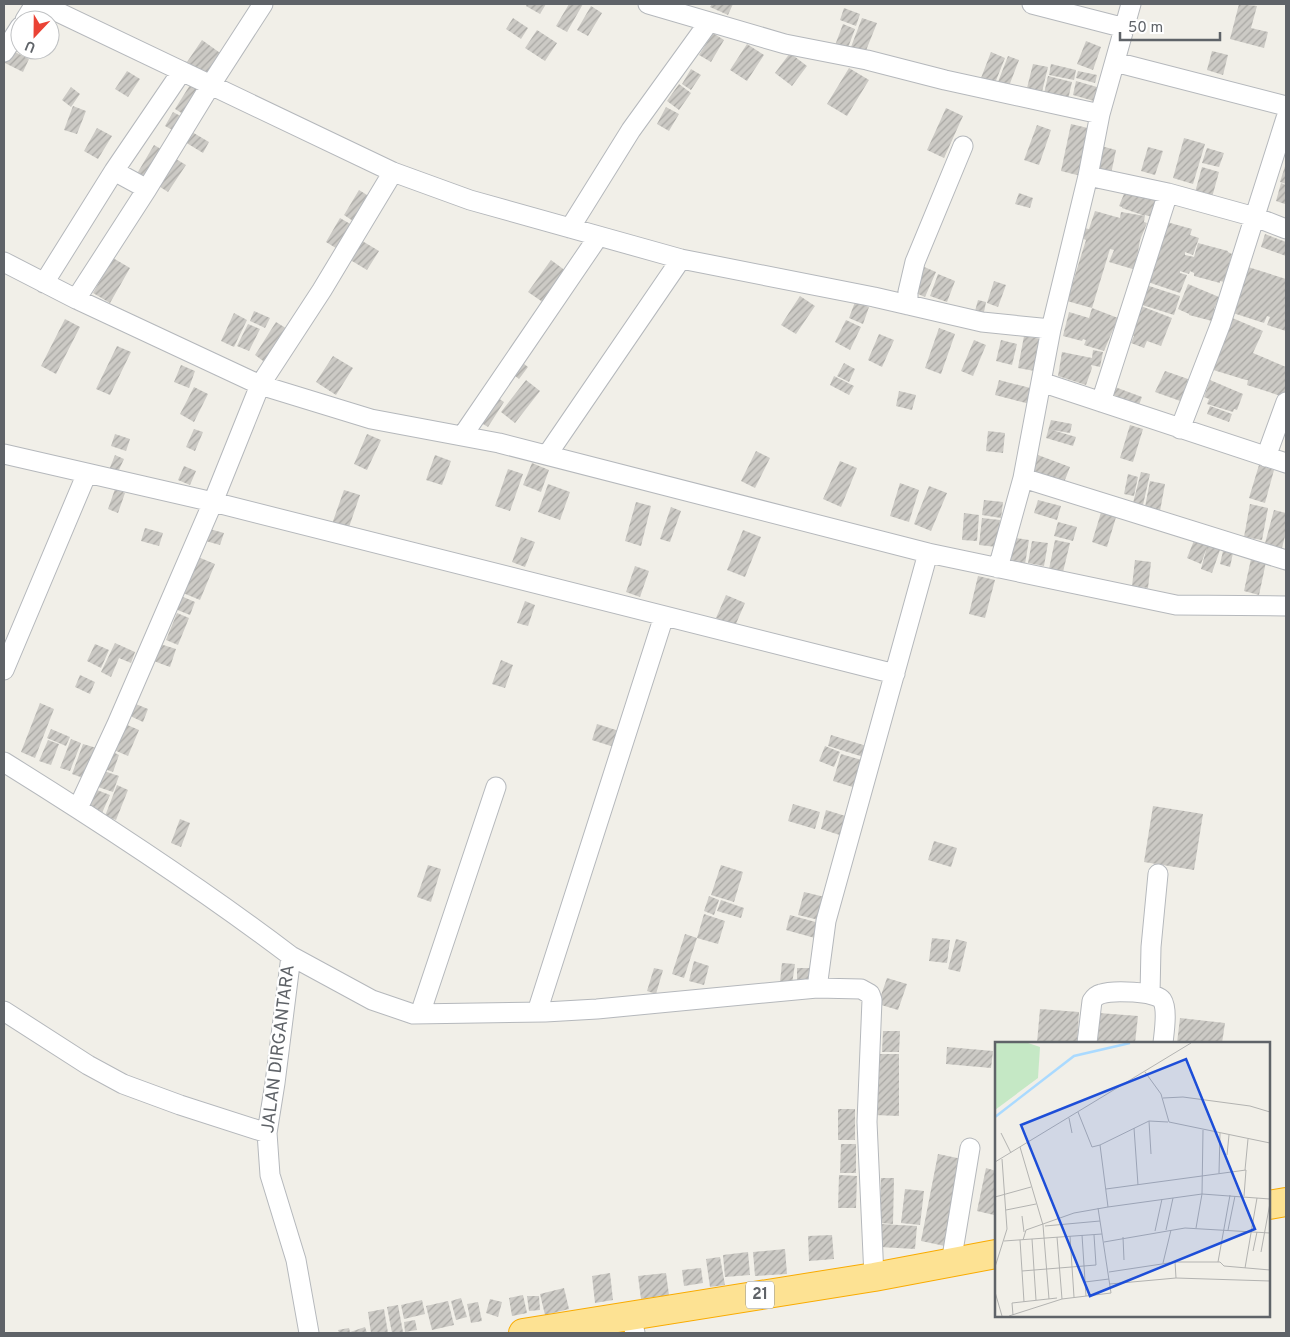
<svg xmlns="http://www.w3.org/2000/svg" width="1290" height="1337" font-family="Overpass,sans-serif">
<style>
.building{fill:url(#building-hatch)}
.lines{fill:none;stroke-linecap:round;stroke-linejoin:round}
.minor-casing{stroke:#b5b8bc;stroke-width:21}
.highway-casing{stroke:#f9ab00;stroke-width:30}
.minor{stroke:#fff;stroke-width:19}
.highway{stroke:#fde293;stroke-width:28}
.labels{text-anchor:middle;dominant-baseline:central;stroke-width:4.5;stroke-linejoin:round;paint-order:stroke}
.shield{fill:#fff;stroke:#8f9295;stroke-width:1}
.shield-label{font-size:16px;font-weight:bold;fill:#5f6368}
.street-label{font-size:18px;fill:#5f6368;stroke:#fff}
.inset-river{fill:none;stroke:#aadaff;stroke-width:2.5}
.inset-road{fill:none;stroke:#b3b3b1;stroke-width:1}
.view{fill:#1d4ed8;fill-opacity:0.15;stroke:#1d4ed8;stroke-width:2.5}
.inset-edge{fill:none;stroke:#5f6368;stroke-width:2.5}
</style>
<defs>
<pattern id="building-hatch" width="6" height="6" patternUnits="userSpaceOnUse" patternTransform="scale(1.25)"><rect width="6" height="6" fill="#cccac5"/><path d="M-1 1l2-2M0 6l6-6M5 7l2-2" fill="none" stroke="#a9a8a4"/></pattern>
</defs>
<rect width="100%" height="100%" fill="#f1efe8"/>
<path class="building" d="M527,4h19l-6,10 -14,-8z
M569,4h14l-16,28 -11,-6z
M712,4h21l-5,11 -18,-8z
M1239,4l18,2 -6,22 17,4 -4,16 -34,-9z
M591,6l11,7 -14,23 -11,-6z
M844,8l16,6 -4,12 -16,-6z
M513,18l15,10 -7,11 -15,-10z
M862,18l15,5 -12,30 -14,-6z
M843,24l12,5 -9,24 -12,-5z
M537,30l20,13 -12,18 -20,-13z
M713,33l11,7 -13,22 -12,-7z
M202,40l21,15 -15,21 -21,-14z
M1086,41l15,6 -8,23 -16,-6z
M747,44l17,11 -17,26 -17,-11z
M11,50l18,9 -6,13 -18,-9z
M1212,51l16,4 -5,20 -16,-5z
M991,52l14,6 -10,25 -14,-5z
M790,53l17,13 -15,20 -17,-13z
M1008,56l11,4 -10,26 -11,-4z
M1033,64l15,3 -7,29 -15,-4z
M1051,64l25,6 -2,10 -25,-5z
M849,68l20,12 -22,36 -20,-12z
M691,69l10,6 -10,15 -9,-6z
M127,71l13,8 -12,18 -13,-8z
M1078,71l19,4 -2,8 -19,-5z
M1048,76l24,6 -5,22 -24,-6z
M1076,81l21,6 -3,14 -21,-6z
M679,84l12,9 -12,17 -12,-9z
M190,85l13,9 -15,23 -13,-8z
M71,87l9,7 -9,13 -9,-7z
M73,106l13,5 -9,23 -13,-4z
M666,107l13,7 -10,17 -12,-7z
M946,108l17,8 -19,42 -17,-8z
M173,112l15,8 -8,14 -15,-8z
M1071,124l21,5 -11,47 -20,-5z
M1037,125l14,5 -12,35 -15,-5z
M97,128l15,8 -14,23 -14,-8z
M192,132l17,10 -6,11 -18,-11z
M1184,138l21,6 -12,40 -20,-6z
M154,145l14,8 -19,32 -14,-8z
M1101,146l15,4 -5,24 -16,-3z
M1148,147l15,4 -8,24 -14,-4z
M1207,148l17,5 -5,14 -17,-4z
M171,156l15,9 -18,27 -14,-9z
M1286,163v21l-6,-2z
M1202,167l17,5 -8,29 -17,-5z
M1281,183l5,2 -1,19 -9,-3z
M1126,189l32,11 -5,17 -8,-2 -1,7 3,1 -7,17 -3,18 2,1 -3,11 -27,-8 5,-12 -4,-1 -18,59 -25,-7 19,-61 -5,-2 3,-10 5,1 6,-18 25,7 1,-6 24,4 -23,-8v-1l-3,-1z
M359,190l16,10 -16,25 -15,-10z
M1019,193l14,5 -3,10 -15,-4z
M340,218l19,11 -15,24 -18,-11z
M1163,221l29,8 -2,6 9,3 -6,17 -8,-3v3l9,2 4,-14 30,8v1l4,2 -8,28 -4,-1v2l-26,-7v-3l-4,-2 -1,3 -9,-3v2l7,2 -7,18 -35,-12z
M1265,234l21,8v14l-25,-9z
M359,239l20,12 -12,19 -20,-12z
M113,258l17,10 -20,35 -17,-10z
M551,260l19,14 -23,31 -19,-13z
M922,266l14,6 -11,25 -14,-6z
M1248,267l38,12v52l-19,-6 3,-8 -3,-1 -3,7 -31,-10z
M938,274l17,7 -8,21 -17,-6z
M994,281l12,4 -8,22 -11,-4z
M1188,284l31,13 -5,12h1l-3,12 -23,-6v-1l-11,-5z
M1146,285l34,11 -6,19 -35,-11z
M800,296l15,10 -19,28 -15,-9z
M978,300l8,2 -3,15 -9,-2z
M855,302l14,5 -6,17 -14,-6z
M1141,306l31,12 -11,28 -14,-5 -3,7 -13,-5 3,-7 -4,-2z
M1092,308l26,10 -14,33 -20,-6 2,-5 -3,-1 -1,2 -19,-5 6,-24 20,6z
M254,311l16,7 -5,10 -15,-7z
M234,313l13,7 -13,27 -13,-6z
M1230,317l33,14 -10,22 33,14v24l-2,6 -37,-12 1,-5h-2l-36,-11z
M65,319l15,8 -24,47 -15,-8z
M846,320l15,7 -11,23 -15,-8z
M276,322l16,10 -22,34 -15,-11z
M248,324l12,5 -11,22 -12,-5z
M939,328l16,6 -14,40 -16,-6z
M879,334l15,6 -12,27 -14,-7z
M1024,336l22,4 -6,32 -22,-4z
M974,340l12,5 -13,31 -12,-5z
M1001,340l16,4 -5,21 -16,-4z
M117,346l14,6 -21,43 -14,-6z
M1093,350l10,2 -3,15 -9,-2 1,3 -6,17 -28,-9 4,-24 30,6z
M333,356l20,12 -17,27 -20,-13z
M519,360l9,7 -9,12 -9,-7z
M844,363l11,6 -6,13 -12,-6z
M181,365l14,6 -6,17 -15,-6z
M1165,371l23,8 -3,10 2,1 -4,12 -28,-10z
M834,376l20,10 -5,9 -19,-10z
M526,380l14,11 -25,32 -14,-11z
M999,380l35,9 -4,15 -35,-9z
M1210,380l33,14 -6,16 -3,-1 -1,3 -26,-8 2,-5 -5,-2z
M194,387l14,7 -14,28 -14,-8z
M1115,387l27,10 -5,13 -27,-11z
M899,391l17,4 -4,15 -16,-4z
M492,394l12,8 -16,25 -12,-7z
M1210,406l22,8 -3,8 -22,-8z
M1051,420l21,4 -2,9 -18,-3 24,7 -3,9 -27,-8z
M1130,425l13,4 -10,33 -13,-4z
M194,429l9,3 -8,19 -9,-4z
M988,431l17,2 -2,20 -17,-2z
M115,434l15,5 -4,12 -15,-5z
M367,434l14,6 -14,30 -13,-6z
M756,451l14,7 -15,30 -14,-7z
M115,455l9,4 -7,15 -8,-4z
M435,455l16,6 -9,24 -16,-5z
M1038,455l32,12 -7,18 -31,-12z
M840,461l17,7 -16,39 -18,-8z
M532,463l17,7 -8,22 -18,-7z
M1259,465l15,5 -9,33 -16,-5z
M184,466l12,5 -6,14 -12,-5z
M508,469l15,5 -13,37 -15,-5z
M1141,472l9,2 -7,31 -10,-2z
M1128,474l10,3 -4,19 -10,-2z
M1150,481l15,3 -5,27 -15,-4z
M900,483l19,7 -10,32 -19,-6z
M548,484l22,8 -10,28 -22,-8z
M929,486l18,7 -16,38 -17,-7z
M115,489l10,4 -7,20 -10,-4z
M344,490l16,5 -12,35 -16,-6z
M984,500l19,2 -2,16 -19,-3z
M1038,500l23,6 -4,14 -23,-7z
M636,502l15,4 -10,40 -16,-5z
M1250,504l18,4 -6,32 -18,-3z
M671,507l10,4 -11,31 -10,-3z
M1102,509l15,5 -10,33 -15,-5z
M1274,510l12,3v19l-5,20 -17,-5z
M964,513l15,2 -2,26 -15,-1z
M982,518l18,2 -3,27 -18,-2z
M1058,522l19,5 -4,14 -19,-5z
M145,528l18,5 -4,13 -18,-5z
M206,528l18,5 -4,12 -18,-5z
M743,530l18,7 -16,40 -18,-7z
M521,537l14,5 -10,25 -13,-5z
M1010,537l19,3 -4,24 -19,-3z
M1195,538l26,9 -9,26 -11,-4 6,-22 -6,17 -14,-6z
M1055,540l15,3 -7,29 -14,-3z
M1032,541l16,2 -4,23 -16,-3z
M1223,551l10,2 -3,14 -10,-3z
M198,557l17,7 -15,36 -17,-7z
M1251,559l15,3 -7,33 -15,-4z
M1135,560l16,2 -3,26 -16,-2z
M635,566l14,5 -9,26 -14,-5z
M978,576l17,4 -10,38 -16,-4z
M726,595l19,8 -10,23 -19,-8z
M181,596l14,6 -5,13 -15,-6z
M525,601l10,4 -7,21 -11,-3z
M177,613l12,5 -11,27 -12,-5z
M115,643l20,9 -4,11 -12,-5 -8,19 -10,-5z
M157,643l19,6 -6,18 -19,-7z
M95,644l14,6 -8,18 -14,-7z
M501,660l12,5 -8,23 -13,-4z
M80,675l15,7 -5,12 -15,-7z
M131,702l17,7 -5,13 -17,-8z
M40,703l14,6 -19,49 -14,-6z
M125,724l14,6 -11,26 -14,-6z
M597,724l22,7 -5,16 -22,-7z
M51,729l19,8 -4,9 -19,-8z
M831,735l42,13 -3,11 -42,-13z
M71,739l10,4 -11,28 -10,-3z
M48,740l11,4 -8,21 -12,-4z
M83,744l17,5 -11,31 -17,-6z
M825,746l15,6 -6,15 -15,-6z
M111,751l8,4 -6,17 -9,-3z
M841,754l24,7 -9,27 -23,-7z
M104,771l15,5 -6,16 -15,-5z
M117,785l11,5 -12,30 -11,-4z
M97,790l13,5 -8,18 -13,-6z
M793,804l27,8 -5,17 -27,-8z
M1153,806l50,8 -9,56 -50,-8z
M826,810l26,8 -6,19 -25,-8z
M180,819l10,4 -9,24 -10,-4z
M934,841l23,7 -6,19 -23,-7z
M428,865l13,4 -10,33 -14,-5z
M721,865l22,7 -9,30 -23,-7z
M804,892l25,6 -6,23 -25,-6z
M709,896l10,4 -5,15 -10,-4z
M721,900l23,8 -3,10 -24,-7z
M704,914l21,7 -7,23 -21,-6z
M790,915l29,8 -4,15 -29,-8z
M685,934l12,4 -13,40 -12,-4z
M932,938l18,2 -3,23 -18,-2z
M956,939l11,3 -7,30 -12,-3z
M694,961l15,5 -5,19 -15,-4z
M782,963l13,1 -3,20 -12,-2z
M654,968l9,2 -7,24 -9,-3z
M797,968h18v13h-18z
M887,978l20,6 -9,26 -20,-6z
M1040,1009l39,3 -2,31h-40z
M1099,1013l39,3 -3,27h-38z
M1180,1018l45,5 -3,20h-45z
M883,1031h17l-1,21h-17z
M947,1047l46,4 -2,17 -45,-4z
M874,1054h25v62l-25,-1z
M838,1109h17v31h-17z
M841,1144h15v29h-16z
M938,1154l24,5 -17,87 -24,-5z
M986,1168l10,3v31l-2,13 -17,-4z
M839,1175l18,1 -1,32h-18z
M881,1178h13l-1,46 -13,-1z
M905,1189l19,2 -4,34 -19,-2z
M881,1224l36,2 -2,23 -35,-2z
M832,1235l2,24 -25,2 -1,-25z
M785,1249l2,25 -32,2 -2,-24z
M748,1252l2,23 -25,2 -2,-22z
M720,1257l5,28 -15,2 -4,-28z
M701,1268l2,15 -19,3 -2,-16z
M610,1273l3,27 -18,3 -3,-27z
M666,1273l3,22 -28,4 -3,-23z
M564,1288l5,21 -24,6 -5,-21z
M523,1295l4,18 -15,3 -3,-18z
M527,1296h12l1,14 -11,1z
M461,1298l6,19 -11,3 -5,-19z
M490,1299l12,3 -4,15 -12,-4z
M422,1300l3,14 -21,5 -3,-14z
M448,1301l6,24 -22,5 -6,-24z
M478,1302l4,19 -11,2 -4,-19z
M398,1305l5,27 -11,1 -5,-26z
M384,1309l4,24h-17l-3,-21z
M415,1320l2,10 -12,2 -1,-10z
M365,1327l2,6h-28l-1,-3 11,-2 1,4z"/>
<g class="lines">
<defs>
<path id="minor" d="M41,4l352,168 77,28 211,59 193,38 108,25 69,7
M648,4l137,40 82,16 78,20 155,34
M1032,4l93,24
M1131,4l-31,110 -12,62 -37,153 -10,53 245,81
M25,20l10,-16
M4,52l16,-25
M1115,62l171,44
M114,171l33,18
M1088,176l80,17
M570,228l61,-98 78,-108
M4,262l72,37 184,86 111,34 128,24 429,110 248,52 110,1
M44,283l70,-112 68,-100
M76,299l71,-110 63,-103 53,-82
M908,305v-13l7,-30 48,-116
M1101,402l67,-209 87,24 31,12
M1180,429l41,-106 65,-205
M463,435l135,-198
M4,454l209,48 682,172
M547,455l134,-196
M1266,457l20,-55
M1023,478l263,82
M998,568l25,-90 18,-96
M4,670l83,-197
M4,762c98,61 195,124 287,194l-16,127 -8,50 3,42 26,85 13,73
M78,808l39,-84 96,-222 47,-117 62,-95 71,-118
M291,956l81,44 41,14 132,-2 52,-3 220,-21
M1150,994l1,-47 7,-73
M4,1011l84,54 35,19 57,21 87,28
M537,1012l127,-396
M420,1014l76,-227
M1087,1043l5,-42c2,-3 5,-6 9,-7 11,-4 55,-3 61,6 6,9 2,33 1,43
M951,1263l19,-115
M874,1277l-7,-155 5,-122 -2,-6 -9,-5 -44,-1 9,-67 102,-368
M631,1316l4,17"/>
<path id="highway" d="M1269,1205l17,-3
M523,1333l351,-56 122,-23"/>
</defs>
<use href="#minor" class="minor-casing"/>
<use href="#highway" class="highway-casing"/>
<use href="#minor" class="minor"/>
<use href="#highway" class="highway"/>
</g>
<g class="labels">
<rect class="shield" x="746" y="1281.5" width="28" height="27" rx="4"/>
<g class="shield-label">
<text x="760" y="1295">21</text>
</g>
<g class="street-label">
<text transform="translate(279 1049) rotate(-83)">JALAN DIRGANTARA</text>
</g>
</g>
<g transform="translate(995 1042)">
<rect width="275" height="275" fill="#f1efe8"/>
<path d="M0,1h33l12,4 -2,31 -43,32z" fill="#c5e8c5"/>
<path class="inset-river" d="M0,75l79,-61 56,-13"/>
<path class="inset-road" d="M150,30l16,22 8,28 101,21M168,56l20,-1 67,9 20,6M83,70l14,35 8,-2 8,62M74,76l3,15M154,79l2,33M139,86l4,57M6,91l10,20M105,103l49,-24 19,1M25,105l23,78M232,113l2,-20M0,120l196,-119M250,128l3,-31M224,131l1,-40M111,147l140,-19 -2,26M0,155l36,-10M103,166l4,26M11,168l30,-6M27,174l2,16M48,183l6,74M50,184l55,-5M201,186l6,-34 1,-64M171,188l7,-32M233,188l7,-34M160,189l7,-32M87,193l4,61M75,194l4,61M62,195l5,62M128,195l1,23M37,197l4,61M25,198l4,62M28,198l3,-10 48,-17 34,-6 94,-13 68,5M9,199l98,-7 9,59 -49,6 -53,17M109,200l81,-14 85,5M258,209l4,-19M266,210l9,-49M180,220l1,16M223,220l12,-67M168,221l8,-33M0,225l12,-38 -5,-70M250,226l12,-70M27,229l74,-6 -2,-30M114,230l66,-10h45l4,4 46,4M90,240l24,-3M115,242l66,-6 94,3M0,250l7,24M18,273l-1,-12 45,-5"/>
<path class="view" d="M191,17l69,170 -165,67 -69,-171z"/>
<rect width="275" height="275" class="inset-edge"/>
</g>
<rect width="1290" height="1337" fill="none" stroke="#5f6368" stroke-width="10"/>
<g transform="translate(35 35) rotate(202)"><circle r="24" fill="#ffffff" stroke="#bfc1c3"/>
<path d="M0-4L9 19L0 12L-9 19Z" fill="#ea4335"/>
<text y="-8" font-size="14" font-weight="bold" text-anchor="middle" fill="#5f6368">U</text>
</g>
<path d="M1120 32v8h100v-8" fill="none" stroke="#5f6368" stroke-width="2.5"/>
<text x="1128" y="32" font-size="15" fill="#5f6368" stroke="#ffffff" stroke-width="4" paint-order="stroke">50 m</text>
</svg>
